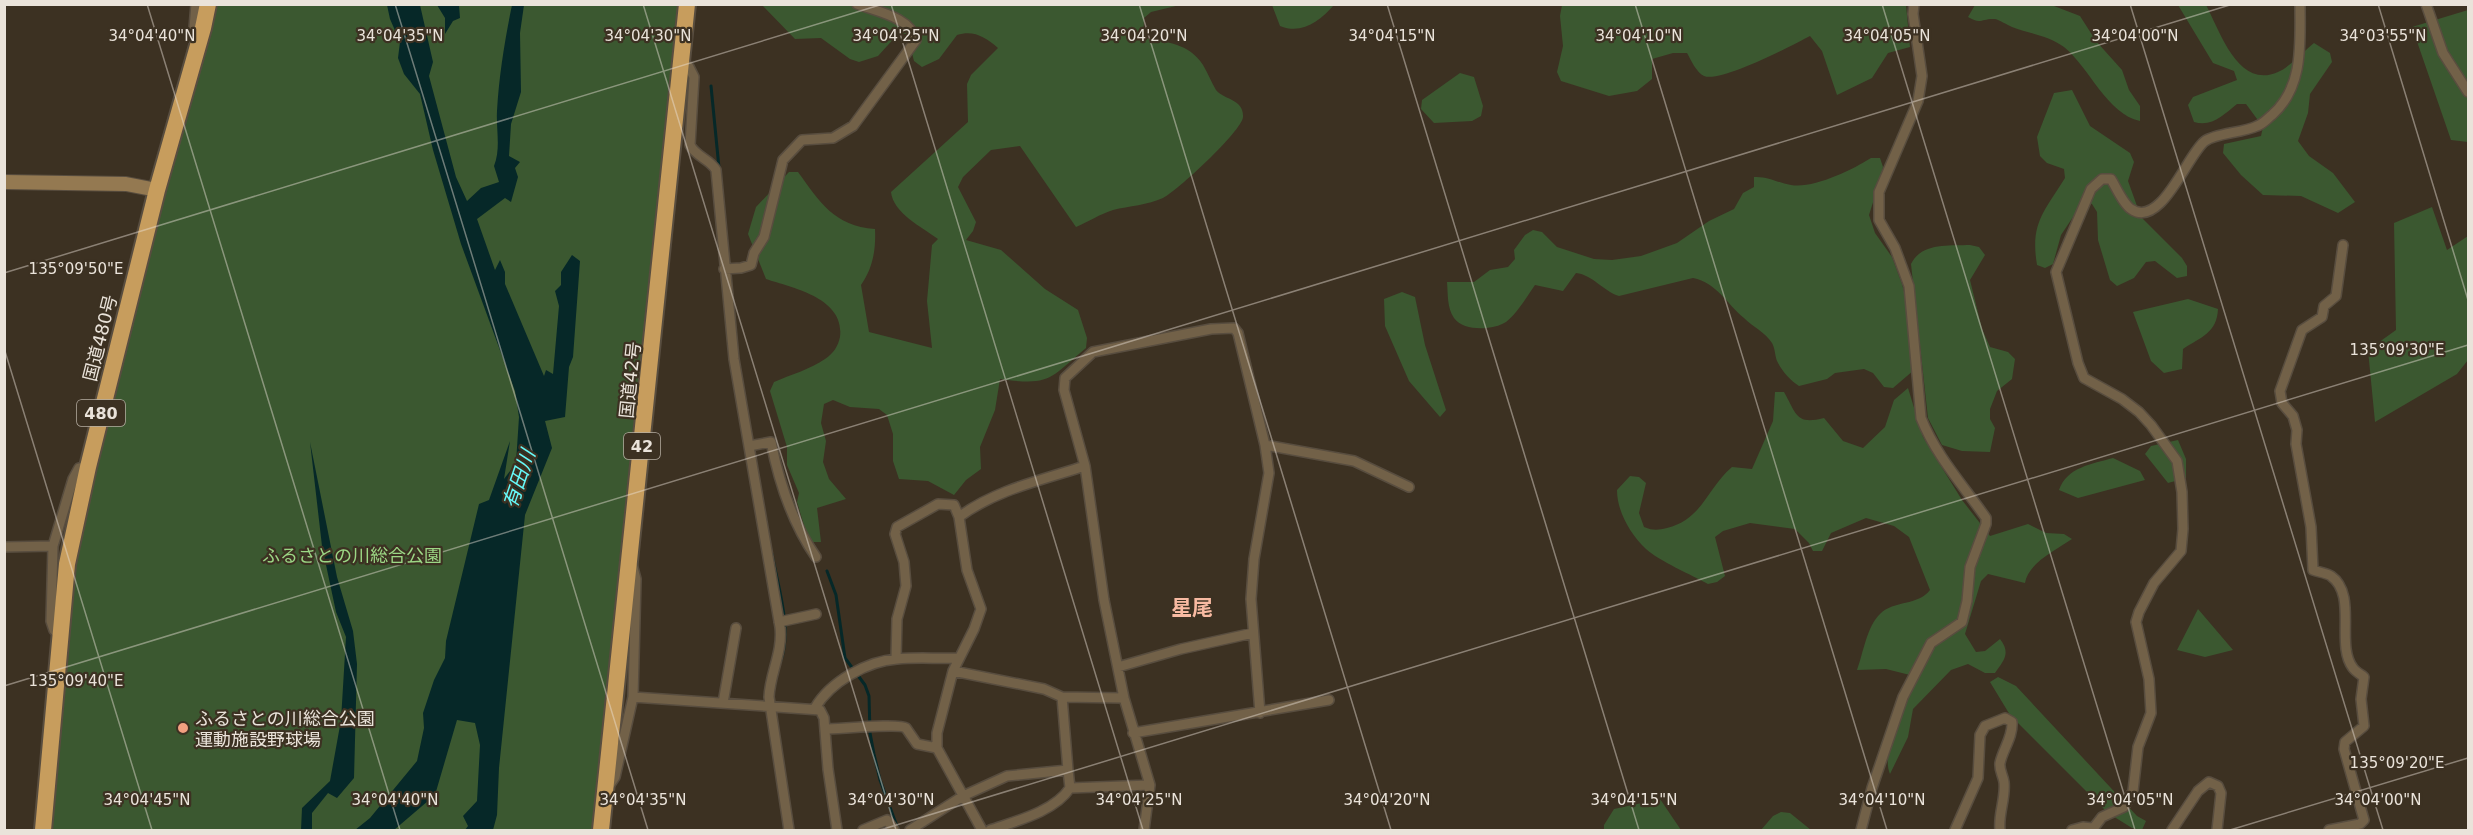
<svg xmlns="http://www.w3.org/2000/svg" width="2473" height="835" font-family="'DejaVu Sans','Noto Sans JP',sans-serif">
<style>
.green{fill:#3b5830}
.water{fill:#062828}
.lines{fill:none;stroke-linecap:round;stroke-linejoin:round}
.stream{stroke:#062828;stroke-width:3}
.street-casing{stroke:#584d3f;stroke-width:12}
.secondary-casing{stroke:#584d3f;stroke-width:16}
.highway-casing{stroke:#584d3f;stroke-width:20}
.street{stroke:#726148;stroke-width:9}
.secondary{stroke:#947951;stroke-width:14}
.highway{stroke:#c79d5d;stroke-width:16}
.ticks{fill:none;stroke:#eae3da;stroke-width:1.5;stroke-opacity:0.45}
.poi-dot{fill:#f2a080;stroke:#3c3122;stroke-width:2}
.labels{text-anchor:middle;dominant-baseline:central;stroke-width:4.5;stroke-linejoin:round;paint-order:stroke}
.shield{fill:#3c3122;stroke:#b6aea3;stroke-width:1.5}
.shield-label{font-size:16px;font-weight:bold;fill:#eae3da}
.street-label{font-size:18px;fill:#eae3da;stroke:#3c3122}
.park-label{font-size:18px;fill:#9cd785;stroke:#3c3122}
.poi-label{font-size:18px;fill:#eae3da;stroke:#3c3122;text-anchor:start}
.water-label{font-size:20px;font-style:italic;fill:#66fafa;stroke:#3c3122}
.quarter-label{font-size:21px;font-weight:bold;fill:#f8baa2;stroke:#3c3122}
.ticks-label{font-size:15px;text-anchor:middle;fill:#eae3da;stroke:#3c3122;stroke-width:4.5;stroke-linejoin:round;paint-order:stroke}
</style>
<rect width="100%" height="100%" fill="#3c3122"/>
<path class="green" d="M212,5h468l-82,825h-550l13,-154 20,-159z
M762,5h418l-29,7 -7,6 -1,20c23,4 46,5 60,27 5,8 8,17 13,25 8,10 28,9 27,27 -1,14 -67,75 -80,81 -15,7 -34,8 -50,12 -13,4 -25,12 -37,17l-56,-81 -29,4 -28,27 -5,10 18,35 -3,9 -7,9 35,10 44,39 33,21 9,28 -1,10c-37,31 -35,38 -86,31l-5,31 -15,37 1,22 -15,11 -12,15 -26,-14 -29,-2 -6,-18v-27l-6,-19 -8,-6 -29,-2 -17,-7 -9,4 -3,19 5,18 -3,21 6,17 17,20 -29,9 4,34h-12l-12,-40 2,-9 -12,-28v-18l-17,-56 4,-9c16,-7 37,-13 51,-23 9,-6 13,-13 15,-22 5,-39 -47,-49 -74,-58l-18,-45 8,-27 33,-35h9c22,30 36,54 77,57 1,20 -2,39 -14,56l8,47 63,16 -5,-47 5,-56 6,-6c-16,-12 -45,-26 -47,-47l77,-70 -1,-38 4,-9 27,-27c-13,-11 -24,-18 -41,-13l-18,24 -17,8 -8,-6 -7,-27h-9l-20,22 -19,6 -9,-3 -29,-21 -26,1z
M1272,5h62c-14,16 -32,30 -54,21z
M1562,5h344l4,42 -22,6 -16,25 -35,17 -15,-44 -12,-15c-17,9 -89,47 -106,40 -8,-4 -13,-16 -17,-23h-14l-21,6v20l-15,12 -28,5 -48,-15 -4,-9 6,-26 -3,-30z
M1975,5l79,1 26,10 16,25 26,29 7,20 11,16v15c-33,-7 -51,-54 -76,-74 -16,-12 -34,-13 -52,-20 -5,-2 -12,-7 -17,-8 -13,-1 -14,6 -27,-2z
M2178,5h28c14,26 32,85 72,67 13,-6 25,-20 36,-29l16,10 2,9 -22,32 -2,19 -10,28 11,15 24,17 22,29 -17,11 -37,-17 -38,-1 -22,-20 -18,-22 1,-9 37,-8 2,-9 -17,-23h-9c-14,11 -24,23 -43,18l-6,-17 5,-8 44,-17 -3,-9 -21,-8z
M2468,10v132l-17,-2 -39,-113z
M1460,73l14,4 9,29 -2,10 -9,5 -38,2 -13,-14 1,-9z
M2072,90l18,36 40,27 4,9 -6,19 13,36 41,41 5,8v10l-10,2 -22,-17 -9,1 -12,16 -17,8 -7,-6 -12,-40 -1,-28 -5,-8 -9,-2 -22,33 -8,29 -8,4 -8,-3c-7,-42 7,-53 28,-87l-1,-9 -17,-6 -7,-7 -3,-19 17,-44z
M1871,158h9l3,9 -2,10 -12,38 6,18 17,24 10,27 5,19 7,67 -21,18 -9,-1 -11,-14 -9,-4 -29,4 -8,6 -28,7c-9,-6 -17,-15 -22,-25 -2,-5 -2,-13 -5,-18 -7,-11 -19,-16 -28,-25 -18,-15 -27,-35 -51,-40l-74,18c-16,-5 -26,-21 -43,-23l-13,18 -28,-6c-8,11 -18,29 -29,37 -12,8 -42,10 -52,-4 -7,-10 -6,-24 -7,-36h27l16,-12 18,-3 7,-8 -1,-9 11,-15 8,-5 9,2 15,15 37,12 18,1 29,-4 36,-13 32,-22 25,-12 9,-16 11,-6v-10c14,-1 24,6 37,8 22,4 61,-15 80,-27z
M2432,207l15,43 21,-14v124l-11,14 -82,48 -7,-72 28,-20 -2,-107z
M1970,245l9,2 6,8 -15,25 12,49 8,18 18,5 7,7 -3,20 -15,12 -7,18v10l5,9 -5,24 -28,-1 -20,-6 -14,-27 -17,-154c11,-22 38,-18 59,-19z
M1402,292l13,5 10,48 21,65 -6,7 -31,-36 -24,-55 -1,-27z
M2188,299l30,10c-1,24 -17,28 -35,40l-1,20 -18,4 -13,-12 -18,-49z
M1908,388l15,49 39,63 28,36 38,-12 18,9 18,1 8,5c-16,11 -44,24 -47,44l-37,-9 -7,7 -16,53 11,18 9,-1 15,-12c11,14 4,21 -5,34h-10l-17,-9 -17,6 -38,39 -5,28 -18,37c-10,-23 16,-74 24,-98l-28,-7 -29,1c6,-16 10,-44 23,-56 14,-14 38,-8 50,-24l-21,-53 -15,-11 -28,-8 -35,15 -9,18h-9l-4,-8 -14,-14 -45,-6 -27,8 -8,6 10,39 -8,6 -9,2c-16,-9 -49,-23 -62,-35 -16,-15 -29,-38 -29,-59l13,-14 9,1 7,6 -7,30 5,14c10,4 14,3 23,1 36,-9 40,-40 65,-61l20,2 21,-48 2,-29h9c13,23 12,33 40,26l19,23 20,7 22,-21 9,-27z
M2178,440l8,19v19l-18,5 -23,-29 6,-8z
M2113,458l27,13 5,9 -67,18 -19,-8c8,-23 33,-26 54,-32z
M2198,609l35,41 -28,7 -28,-7z
M1998,677l18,9 121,130 9,5 -4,9 -10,-2 -24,-15 -98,-98 -20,-33z
M1660,799l21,31h-77v-5l10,-16z
M1781,812l9,1 21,17h-50l12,-14z"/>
<path class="water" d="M387,5h33l13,57 -4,14 27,101 11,24 14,-13 18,-6 -5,-16c7,-18 2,-36 3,-55 2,-36 8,-72 15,-106h12l-4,28 1,59 -10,32 -2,32 11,6 -5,6 3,9 -7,25 -6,-4 -28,21 18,51 5,-10 5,12v12l39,92 2,-6 7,4 6,-68 -4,-15 6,-6v-13l11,-17 8,6 -7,96 -4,10 -4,50 -20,4 7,27 -27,67 -26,253 -2,47 -4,15h-28l3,-4 -5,-10 14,-15 3,-56 -5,-22 -18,-3 -22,75 -41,35h-39l15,-12 47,-57 7,-33 -1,-15 11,-33 11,-22 1,-17 33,-137 10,-4 21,-59 -6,38 12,-16 3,-46 -4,-26 -54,-147 -28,-94 -13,-56 -16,-20 -6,-16 2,-16 -10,-23z
M437,5h22l1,13 -7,3 -8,13v-16z
M310,442l27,135 16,54 4,33 -3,114 -17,20 -9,-5 -16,20v17h-11l1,-22 28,-27 11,-61 5,-83 -10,-25 -14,-66z"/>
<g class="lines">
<path class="stream" d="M711,86l8,82
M772,554c6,34 21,76 8,109
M827,571l9,24 9,63 20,27 4,11 1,37 4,21 6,26 18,49"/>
<defs>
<path id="street" d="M196,4l-2,24 2,13
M2426,4l17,49 25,39
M683,62l6,5 5,10 -4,68c6,12 20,14 26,25l18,189 46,268c3,25 -10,46 -11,70l20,133
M724,269l17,-1 10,-3 3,-12 10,-16 19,-77 19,-20 31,-2 20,-12 63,-86c-6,-23 -38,-28 -59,-36
M1265,445l89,16 55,26
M749,446l22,-4c8,40 22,82 45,115
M959,517c36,-27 83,-37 126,-51
M4,547l49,-1
M779,622l37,-8
M59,635l-5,-5 -3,-9 2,-75 20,-67 6,-11 9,-1
M896,659l1,-40 9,-33 -2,-24 -9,-28 2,-7 41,-23 16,1 5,12 8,53 14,39 -7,20 -21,42 -16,62v15
M1118,667l63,-18 72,-16
M953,671l91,18 18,8
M633,697l187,13 4,8 4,51 9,61
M723,703l13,-75
M815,708c15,-26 52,-47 82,-49 21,-2 41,0 62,-1
M825,729c14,0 74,-6 81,-1l11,16 20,4 45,82
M1133,733l196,-33
M1068,770l2,18 80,-3
M609,786l6,-9 18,-80 3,-118 -4,-15
M863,830l24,-10 7,10
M910,830l53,-34 44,-20 61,-6 -6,-73 62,1
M990,830c26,-9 64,-18 80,-42
M1144,830l6,-45 -26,-87 -20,-98 -19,-134 -21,-76 1,-12 28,-26 118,-23 23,-1 4,5 27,112 4,28 -15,86 -3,40 9,114
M1861,830l11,-42 31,-91 28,-54 31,-21 5,-21 3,-34 16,-43v-6c-23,-33 -50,-62 -65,-100l-12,-132 -14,-38 -16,-28v-28l39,-91 4,-25 -9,-62 1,-10
M1955,830l23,-52 2,-43 5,-9 20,-8 7,4c1,15 -9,27 -12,41 -1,7 3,12 4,19 2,16 -6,32 -4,48
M2072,830l11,-3 9,1
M2092,830l10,-13 22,-10 9,-16 5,-44 13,-34 -2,-34 -13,-57 3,-10 15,-29 27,-32 2,-22 -1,-37 -5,-31 -26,-36 -12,-13 -17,-13 -38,-21 -6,-15 -22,-91 35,-83 11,-10h9c5,8 12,25 20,30 30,21 57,-56 74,-68 11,-8 38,-8 52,-15 6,-2 10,-7 15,-11 32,-28 28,-72 28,-111
M2172,830l26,-39 11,-9 9,4 3,7 -4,37
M2329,830l31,-6 4,-4 -20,-71 1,-7 19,-16 -3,-27 3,-22c-4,-3 -9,-6 -11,-9 -18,-23 5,-73 -22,-92 -4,-3 -13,-4 -18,-6l-2,-43 -15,-83 1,-14 -4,-14 -11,-13 -2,-12 22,-61 20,-13 2,-11 12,-10 7,-51"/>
<path id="secondary" d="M4,182l122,2 31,6"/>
<path id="highway" d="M43,830l24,-266 21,-97 69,-277 46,-162 5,-24
M601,830l86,-826"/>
</defs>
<use href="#street" class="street-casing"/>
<use href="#secondary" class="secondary-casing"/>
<use href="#highway" class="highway-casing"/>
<use href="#street" class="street"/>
<use href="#secondary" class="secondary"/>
<use href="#highway" class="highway"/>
</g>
<path class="ticks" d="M147,4l253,826M395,4l253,826M643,4l253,826M891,4l252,826M1139,4l252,826M1387,4l252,826M1635,4l252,826M1882,4l253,826M2130,4l253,826M2378,4l90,296M4,273l879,-269M4,348l148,482M4,686l2229,-682M880,830l1588,-485M2230,830l238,-72"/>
<circle class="poi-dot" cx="183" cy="728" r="6"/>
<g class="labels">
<g class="shield">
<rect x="77" y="400" width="48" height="26" rx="4.5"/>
<rect x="624" y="433" width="36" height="26" rx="4.5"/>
</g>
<g class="shield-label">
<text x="101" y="413">480</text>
<text x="642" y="446">42</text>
</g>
<g class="street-label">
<text transform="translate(100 338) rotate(-76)">国道480号</text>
<text transform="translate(630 380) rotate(-84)">国道42号</text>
</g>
<g class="park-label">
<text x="352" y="555">ふるさとの川総合公園</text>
</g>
<g class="poi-label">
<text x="195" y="718">ふるさとの川総合公園<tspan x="195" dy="21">運動施設野球場</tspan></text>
</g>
<g class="water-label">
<text transform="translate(519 479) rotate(-71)">有田川</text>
</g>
<g class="quarter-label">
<text x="1192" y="608">星尾</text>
</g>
</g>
<g class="ticks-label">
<text x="2383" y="41">34°03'55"N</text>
<text x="152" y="41">34°04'40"N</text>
<text x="400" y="41">34°04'35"N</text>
<text x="648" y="41">34°04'30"N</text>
<text x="896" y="41">34°04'25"N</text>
<text x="1144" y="41">34°04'20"N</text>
<text x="1392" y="41">34°04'15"N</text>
<text x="1639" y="41">34°04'10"N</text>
<text x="1887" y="41">34°04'05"N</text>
<text x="2135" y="41">34°04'00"N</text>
<text x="76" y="274">135°09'50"E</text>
<text x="2397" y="355">135°09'30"E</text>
<text x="76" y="686">135°09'40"E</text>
<text x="2397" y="768">135°09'20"E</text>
<text x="147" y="805">34°04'45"N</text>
<text x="395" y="805">34°04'40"N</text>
<text x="643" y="805">34°04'35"N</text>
<text x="891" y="805">34°04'30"N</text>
<text x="1139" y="805">34°04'25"N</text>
<text x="1387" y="805">34°04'20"N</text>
<text x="1634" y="805">34°04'15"N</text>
<text x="1882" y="805">34°04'10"N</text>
<text x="2130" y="805">34°04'05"N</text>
<text x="2378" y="805">34°04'00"N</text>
</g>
<rect width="2473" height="835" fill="none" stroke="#eae3da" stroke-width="12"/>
</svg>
